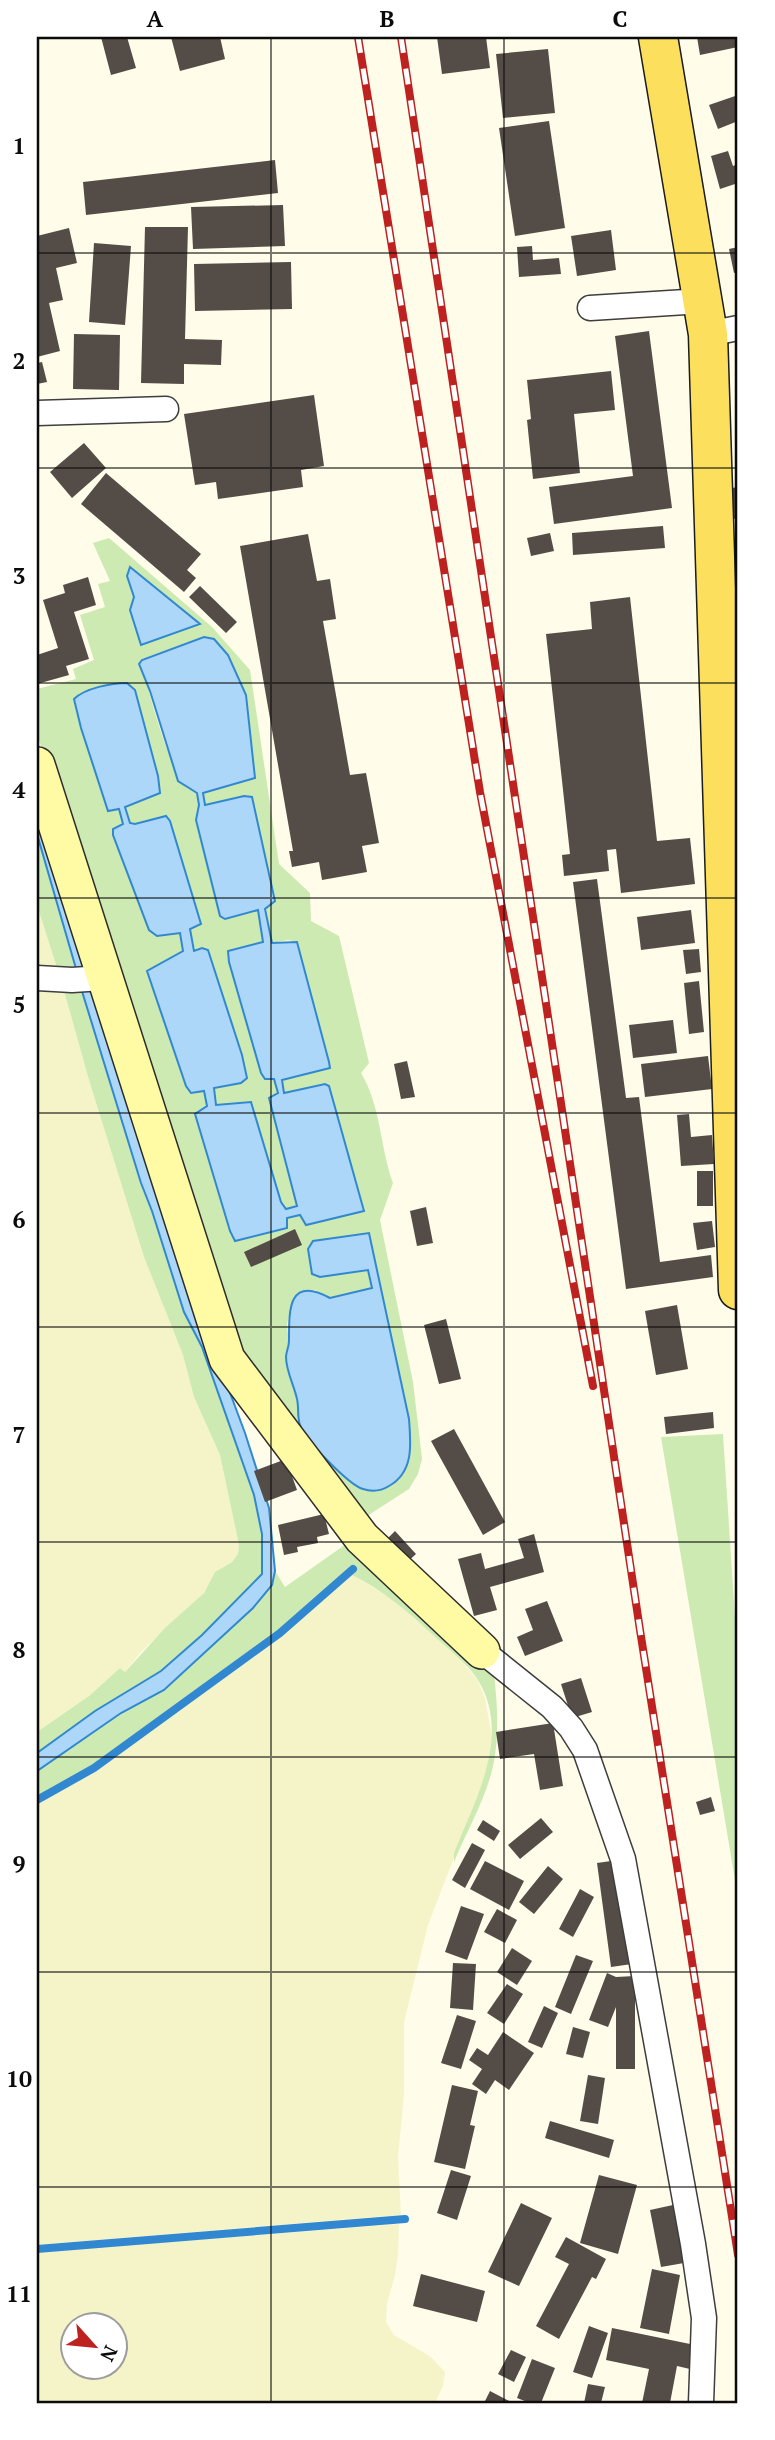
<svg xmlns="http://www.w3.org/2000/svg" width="775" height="2440" font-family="'PT Serif',serif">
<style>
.farmland{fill:#f5f4c9;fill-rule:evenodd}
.green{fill:#cceab2;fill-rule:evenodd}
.water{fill:#acd7f8;stroke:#3288d0;stroke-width:2}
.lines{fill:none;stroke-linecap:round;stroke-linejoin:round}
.stream{stroke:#3288d0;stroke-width:8}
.building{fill:#544d47}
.street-casing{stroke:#3e3e3e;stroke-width:27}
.secondary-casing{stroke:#2d2d2d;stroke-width:38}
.primary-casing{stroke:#1c1c1c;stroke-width:41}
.street{stroke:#fff;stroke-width:24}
.secondary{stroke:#fffaa4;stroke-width:35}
.primary{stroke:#fcdf5c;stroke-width:38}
.rail-casing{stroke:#be2220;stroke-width:8}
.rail{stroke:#fff;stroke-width:5;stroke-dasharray:16;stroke-linecap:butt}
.grid{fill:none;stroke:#0b0b0b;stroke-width:2;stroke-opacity:0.55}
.neatline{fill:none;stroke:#0b0b0b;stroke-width:2.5}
.grid-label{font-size:23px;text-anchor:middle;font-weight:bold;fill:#0b0b0b}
</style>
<rect width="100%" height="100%" fill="#fffce9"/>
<path class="farmland" d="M37,905l21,66 -21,-1z
M37,987l27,4 25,89 55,177 39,98 11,42 26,58 19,90 -1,9 -6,8 -17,10 -11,21 -64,60 -15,19 -5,-4 -31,28 -52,36z
M352,1575l37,21 71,63 18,22 7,17 7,39 -5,35 -59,153 -24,97v72l-6,63 3,58 -364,30v-441l60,-35 122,-88 68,-50z
M399,2224l-1,31 -3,20 -8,29 -1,18 8,13 37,22 14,15 -2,14 -8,17h-398v-151zM74,2324h42v42h-42z"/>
<path class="green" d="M109,538l103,89 38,43 29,194 31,29 1,28 28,15 30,127 -8,10c20,33 19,74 32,110l-13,37 33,162 9,77 -4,15 -9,15 -42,27 -128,-160 -131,-384 -71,-239v-44l39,-10 -3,-10 21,-9 -14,-45 25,-8 -7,-23 12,-3 -17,-38zM132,586l67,39 -69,-15 4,-13zM203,637l11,2 14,16 18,40 -43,98 2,12 39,-9 25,110 -4,2 7,35 16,-3 9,2 33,126 -49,12 3,13 41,-9 7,134 -26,7 -6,-10 -14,3 1,10 -52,13 -5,-10 -35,-117 12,-8 -4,-15 -56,-119 36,-21 -3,-19 -23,4 -8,-6 -36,-95 10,-10 -4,-16 -11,2 -32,-100 3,-17 38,-11 43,102 -1,8 -34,13 5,17 5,1 31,-8 35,107 -11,6 5,23 32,61 15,42 -1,28 -27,5 2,18 35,-4 30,100 5,7 11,-3 -28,-108 9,-5 -4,-15 -9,1 -36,-117 -1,-11 35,-9 -5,-32 -53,-58 -9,-32 3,-16 -2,-11c-5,-3 -11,-4 -14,-9 -13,-16 -39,-103 -41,-125zM369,1233l40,186 1,29 -2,16 -47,25 -28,-22 -33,-39 -3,-29 -11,-43 3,-12 -2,-20 7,-28 21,-6 15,8 42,-9 -3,-19 -49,7z
M37,834l5,17 35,121 -19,-1 -21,-66z
M81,988l60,195 11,28 32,101 18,35 52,148 8,39v40l-60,61 -41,36 -66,40 -58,42v-21l52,-36 31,-28 5,4 40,-44 39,-35 11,-21 17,-10 6,-8 1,-9 -19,-90 -26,-58 -11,-42 -39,-98 -55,-177 -25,-89z
M723,1434l15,230v234l-77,-461z
M349,1542l145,132c3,27 5,54 1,81 -5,37 -27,73 -41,107v-9c21,-53 58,-117 24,-173 -11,-17 -30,-31 -45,-45 -26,-24 -50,-45 -81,-60l4,-6 -2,-3 -76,65 -185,135 -56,31v-26l84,-58 43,-23 89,-82 19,-23 3,-14 10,16z"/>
<path class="water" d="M130,567l70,57 -59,21 -11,-35 4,-13 -7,-21z
M204,637l10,2 14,16 18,40 9,83 -52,15 2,12 39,-9 8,1 23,104 -10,8 7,34 25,-1 32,120 1,6 -48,12 2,13 41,-9 4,2 35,125 -58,14 -6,-10 -13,3v10l-52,13 -5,-10 -35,-117 12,-8 -3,-15 -13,2 -5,-7 -39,-115 36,-20 -3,-18 -23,3 -8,-6 -36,-95v-6l10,-5 -4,-15 -11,2 -27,-83 -7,-29c11,-11 38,-16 53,-16l8,7 23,86 2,17 -35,14 5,16 5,1 31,-8 4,5 31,103 -11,5 4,22 8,-3 6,2 34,105 5,23 -6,5 -27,5 2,17 35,-3 30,100 5,7 11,-3 -28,-108 9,-5 -4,-14h-9l-4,-6 -32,-111 -1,-11 35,-9 -5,-32 -33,9 -5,-3 -24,-96 3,-15 -2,-12 -19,-12 -28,-90 -11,-27 3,-4z
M37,806l51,163 -11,3 -40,-138z
M93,986l93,289 59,158 24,75 6,63 -3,14 -19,23 -89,82 -43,23 -84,58v-18l58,-42 66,-40 41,-36 60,-61v-40l-8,-39 -52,-148 -18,-35 -32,-101 -11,-28 -60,-195z
M369,1233l40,186c2,25 5,53 -20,67 -8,5 -17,6 -26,3 -14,-4 -59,-50 -63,-64 -3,-8 -1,-18 -3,-26 -3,-14 -11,-28 -11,-42 0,-5 3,-10 3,-16 0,-31 -1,-66 41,-43l42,-10 -4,-18 -48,7 -8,-3 -4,-25 5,-8z"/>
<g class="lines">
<path class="stream" d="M37,1800l57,-32 186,-135 73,-64
M37,2249l368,-30"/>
</g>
<path class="building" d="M101,37h26l9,31 -25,7z
M171,37h49l5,22 -45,12z
M437,37h49l4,31 -48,6z
M697,37h41v10l-38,8z
M548,49l7,64 -52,5 -7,-64z
M738,95v26l-20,8 -9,-24z
M549,121l16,107 -50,8 -16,-108z
M728,151l5,15 5,-2v19l-18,6 -9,-33z
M275,160l3,33 -192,22 -3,-33z
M283,205l2,41 -92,3 -2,-42z
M145,227h43l-3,112 37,1 -1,25 -37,-1v20l-43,-1z
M69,228l8,35 -21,5 7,32 -14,3 11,48 -23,6v-121z
M611,230l5,40 -39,6 -6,-40z
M94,243l37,3 -6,79 -36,-3z
M532,246l1,14 26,-2 2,16 -42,3 -2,-30z
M738,247v25l-4,1 -5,-24z
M291,262l1,47 -97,2 -1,-47z
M649,331l23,177 -118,16 -5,-37 84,-11 -18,-140z
M74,334l46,1 -1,55 -46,-1z
M42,362l5,20 -10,2v-21z
M611,371l4,39 -41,4 6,59 -47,6 -6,-59 4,-1 -4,-39z
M314,395l10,71 -23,4 2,17 -85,12 -2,-17 -21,3 -11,-71z
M84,443l22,25 -34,30 -22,-26z
M106,473l95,81 -14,16 9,8 -12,14 -103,-88z
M738,487v31l-13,3 -5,-31z
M663,526l2,22 -92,7 -1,-22z
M550,533l4,18 -23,5 -4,-18z
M308,534l9,47 13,-2 6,40 -13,2 27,154 16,-2 13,70 -17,3 5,26 -45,8 -3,-18 -27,5 -3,-16h4l-53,-305z
M88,577l8,28 -22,7 15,47 -23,7 3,9 -32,9v-29l21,-7 -15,-48 22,-7 -2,-8z
M200,586l37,36 -11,11 -37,-36z
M630,597l27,244 33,-3 5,46 -74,9 -5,-44 -9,1 2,21 -45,5 -2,-21 8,-1 -24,-220 46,-5 -2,-27z
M597,879l29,219 13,-1 21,165 51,-7 2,22 -87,12 -53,-407z
M691,910l4,33 -54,7 -4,-33z
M699,949l2,23 -15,2 -3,-24z
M699,981l5,51 -15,2 -5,-51z
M673,1020l4,33 -44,5 -4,-33z
M708,1056l4,33 -67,8 -4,-33z
M407,1061l8,36 -14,2 -7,-35z
M689,1114l2,23 21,-2 2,29 -33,2 -4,-51z
M697,1171h16v35h-16z
M426,1207l7,36 -16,3 -7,-35z
M712,1221l3,26 -18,3 -4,-27z
M295,1229l7,16 -51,22 -7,-15z
M677,1305l11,64 -32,6 -11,-64z
M446,1319l15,60 -22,5 -15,-59z
M713,1412l1,16 -48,6 -2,-17z
M454,1429l51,93 -22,13 -52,-94z
M286,1459l11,31 -32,12 -11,-31z
M324,1514l5,20 -12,3 1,6 -21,4 1,5 -14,3 -6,-30z
M395,1531l21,23 -12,11 -21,-22z
M534,1534l10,38 -54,15 7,23 -23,6 -16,-57 23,-6 4,16 39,-11 -6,-19z
M547,1601l16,40 -38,15 -8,-19 16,-7 -8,-21z
M581,1678l11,34 -20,6 -11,-34z
M553,1723l10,63 -23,4 -6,-36 -34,5 -4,-27z
M711,1797l4,14 -15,4 -4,-13z
M541,1818l12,14 -33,27 -12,-14z
M483,1820l17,11 -6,10 -17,-11z
M472,1843l13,7 -20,38 -13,-8z
M618,1860l14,104 -21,3 -14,-104z
M485,1861l39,20 -15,29 -39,-21z
M548,1866l15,13 -29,35 -15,-12z
M580,1889l14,8 -21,40 -14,-8z
M461,1906l23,8 -17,46 -22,-8z
M497,1909l20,11 -12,23 -21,-11z
M512,1948l20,13 -15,24 -20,-13z
M576,1955l17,6 -22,53 -16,-7z
M453,1963l23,1 -3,46 -23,-2z
M607,1973l9,4 19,-1v93h-19v-62l-8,20 -19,-7z
M507,1984l16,10 -19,30 -17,-11z
M544,2006l14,7 -16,35 -14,-6z
M457,2015l19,6 -15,48 -20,-6z
M573,2027l17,5 -7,26 -17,-4z
M503,2032l31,21 -25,37 -14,-10 -9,14 -14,-10 10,-15 -13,-9 8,-12 11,7z
M588,2075l17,3 -7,46 -18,-3z
M452,2085l26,6 -8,34 5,1 -10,43 -31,-7z
M550,2121l64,19 -5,18 -64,-20z
M451,2170l20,6 -14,44 -20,-7z
M599,2175l38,10 -19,69 -38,-11z
M521,2203l31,15 -33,68 -31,-14z
M673,2205l11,58 -23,4 -11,-57z
M566,2237l40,22 -10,20 -4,-2 -33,62 -23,-13 33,-62 -14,-7z
M652,2269l28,6 -11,59 -29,-6z
M421,2274l64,17 -8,31 -64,-16z
M589,2326l19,7 -16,45 -19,-6z
M612,2328l83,17 -5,24 -13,-3 -7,37h-28l7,-34 -43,-9z
M511,2350l15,7 -12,25 -16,-8z
M532,2359l23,9 -14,35h-11l-13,-5z
M588,2384l17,3 -4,16h-17z
M490,2391l23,12h-29z"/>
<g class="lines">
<defs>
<path id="street" d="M590,308l112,-7
M708,334l30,-6
M37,413l129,-4
M37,978l35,2 31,-2
M482,1651l70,56 19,21 14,22 38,109 70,385 11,74 -3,85"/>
<path id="secondary" d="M37,765l190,594 135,179 120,113"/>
<path id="primary" d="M658,37l50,297 30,956"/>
</defs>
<use href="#street" class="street-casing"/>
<use href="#secondary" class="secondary-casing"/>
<use href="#primary" class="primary-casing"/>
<use href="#street" class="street"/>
<use href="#secondary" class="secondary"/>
<use href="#primary" class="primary"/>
<defs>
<path id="rail" d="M358,37l122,755 113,594
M401,37l239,1593 98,625"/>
</defs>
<use href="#rail" class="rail-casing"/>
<use href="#rail" class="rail"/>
</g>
<path class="grid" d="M271,37v2366M504,37v2366M37,253h701M37,468h701M37,683h701M37,898h701M37,1113h701M37,1327h701M37,1542h701M37,1757h701M37,1972h701M37,2187h701"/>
<rect width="775" height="2440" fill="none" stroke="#ffffff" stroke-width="77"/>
<g transform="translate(94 2346) rotate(117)"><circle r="33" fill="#ffffff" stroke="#9d9d9d" stroke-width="2"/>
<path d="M0-5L12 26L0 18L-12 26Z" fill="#be2220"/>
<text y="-10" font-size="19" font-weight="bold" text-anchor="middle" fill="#0b0b0b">N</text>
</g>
<rect x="38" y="38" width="698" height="2364" class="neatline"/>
<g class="grid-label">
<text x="155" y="27">A</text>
<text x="387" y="27">B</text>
<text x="620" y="27">C</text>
<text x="19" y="154">1</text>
<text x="19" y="369">2</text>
<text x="19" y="584">3</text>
<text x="19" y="798">4</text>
<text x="19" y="1013">5</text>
<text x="19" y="1228">6</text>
<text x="19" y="1443">7</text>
<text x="19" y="1658">8</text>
<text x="19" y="1872">9</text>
<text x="19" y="2087">10</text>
<text x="19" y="2302">11</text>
</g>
</svg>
